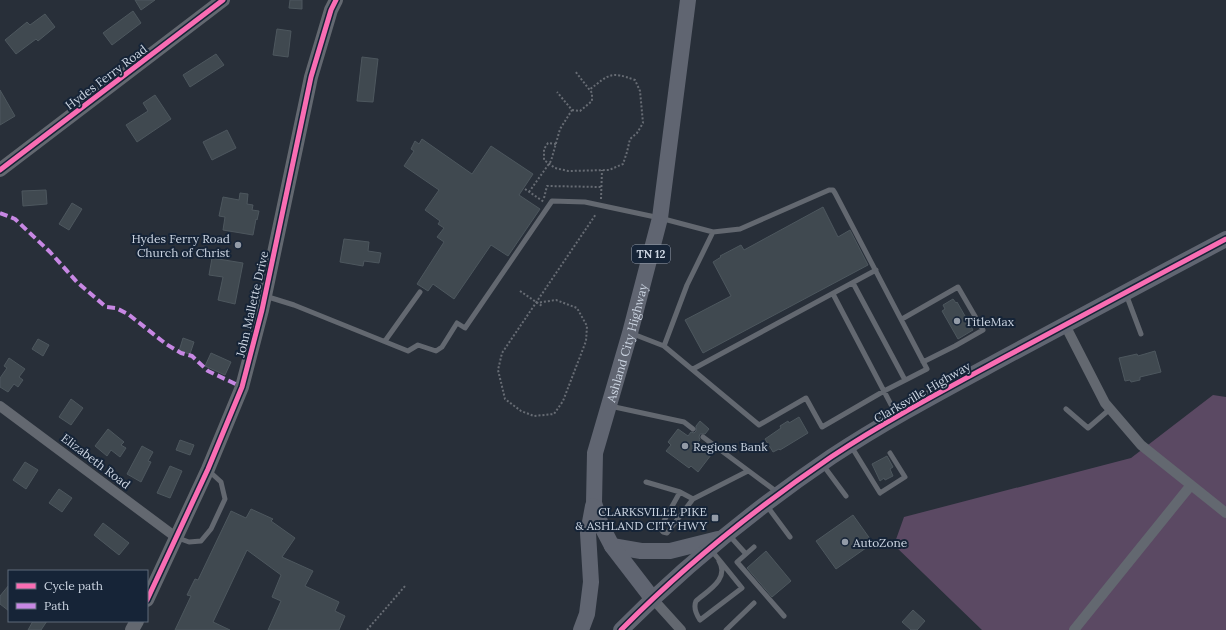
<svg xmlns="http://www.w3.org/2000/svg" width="1226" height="630" font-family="Lora,serif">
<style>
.forest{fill:#5b4963}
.building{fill:#404950;stroke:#4d575e}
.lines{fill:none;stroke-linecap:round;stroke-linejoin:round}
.path{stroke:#676c74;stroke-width:2;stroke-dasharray:2 2;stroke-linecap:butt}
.lane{stroke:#636870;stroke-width:5}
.street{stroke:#636870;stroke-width:10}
.secondary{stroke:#636870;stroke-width:14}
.primary{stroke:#606571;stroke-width:16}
.quiet{stroke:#c787e3;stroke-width:4;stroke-dasharray:8 4;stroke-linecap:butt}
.cycleway-casing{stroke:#162437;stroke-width:8}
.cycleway{stroke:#f96db3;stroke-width:5}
.poi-dot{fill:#939ba7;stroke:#162437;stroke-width:1.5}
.labels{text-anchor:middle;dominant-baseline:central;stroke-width:4;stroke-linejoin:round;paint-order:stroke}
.shield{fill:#162437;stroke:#95a0af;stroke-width:1}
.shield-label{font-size:11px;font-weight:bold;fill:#ccd5e2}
.street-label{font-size:12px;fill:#ccd5e2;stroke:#162437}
.poi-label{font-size:12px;fill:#ccd5e2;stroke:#162437;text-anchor:start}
</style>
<rect width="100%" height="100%" fill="#282f39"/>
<path class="forest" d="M1213,395l13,2v233h-244l-88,-85 10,-28 227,-59z"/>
<path class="building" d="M135,0h20l-14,10z
M290,0h12v9l-13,-1z
M133,11l8,12 -29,22 -9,-12z
M45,14l10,13 -17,14 -2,-2 -20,15 -11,-14 22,-18 3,3z
M277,29l14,2 -3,26 -15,-2z
M216,54l8,11 -34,22 -7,-12z
M362,57l16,2 -5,43 -16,-1z
M0,90l15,26 -15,9z
M155,95l16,24 -34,23 -11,-17 22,-14 -5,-8z
M227,130l9,18 -24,12 -9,-18z
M422,139l50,35 19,-28 42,28 -14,21 21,14 -32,47 -17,-11 -37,54 -21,-15 -5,7 -11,-7 27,-42 -7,-5 7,-9 -6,-4 2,-3 -15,-11 14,-20 -35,-24 10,-15 -3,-2 4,-8 4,3z
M46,190l1,14 -24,2 -1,-15z
M240,193l8,1 -1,10 6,1 -1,5 7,1 -2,9 -1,-1 -3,16 -30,-5 2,-13 -6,-1 4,-19 16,3z
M72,203l10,6 -13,21 -10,-6z
M823,207l15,30 12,-7 18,35 -165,88 -18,-33 46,-24 -18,-34 8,-5 -1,-1 21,-11 3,5z
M344,239l25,3 -1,9 13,2 -2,10 -15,-2 -1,5 -23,-4z
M212,258l31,5 -8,41 -17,-4 5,-23 -14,-2z
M953,299l3,4 1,-1 16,28 -15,9 -16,-28 3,-2 -2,-4z
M183,338l11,4 -4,12 -11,-3z
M38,339l11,6 -6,11 -11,-7z
M1155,351l6,21 -21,5v3l-9,2 -1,-2 -5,1 -6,-23 18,-4 1,2z
M211,353l20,9 -6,13 -20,-9z
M9,358l16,11 -6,8 4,3 -5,7 -4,-3 -6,8 -8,-5v-9l7,-10 -3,-2z
M71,399l12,9 -12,17 -12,-8z
M799,417l9,16 -28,17 -1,-1 -6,3 -8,-13 16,-11 -1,-2 8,-5 1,2z
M700,421l9,8 -4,5h-5l-1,3 1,3 -3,3 14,12 -13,17 -7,-6 -2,2 -23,-17 5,-6 -3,-3 10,-13 10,7 3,-4 3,1 2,-2v-5z
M108,429l16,13 -3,3 5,3 -6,9 -9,-7 -4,6 -12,-10z
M180,440l14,5 -4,10 -14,-5z
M142,446l11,6 -5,9 3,1 -10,20 -14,-8z
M887,456l6,11 -3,2 3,7 -8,4 -1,-2 -4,3 -8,-17z
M25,462l13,8 -12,19 -13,-9z
M170,466l12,5 -12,27 -13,-5z
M59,489l13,9 -10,14 -13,-9z
M251,509l22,10 -2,2 24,17 -13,19 31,14 -8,15 34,16 -4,9 10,5 -6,14h-71l13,-29 -9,-4 9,-22 -34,-25 -34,72 17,8h-55l16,-34 -4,-1 8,-16 3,1 33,-69 15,7z
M853,515l20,28 -37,26 -20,-28z
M103,523l26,20 -10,12 -25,-20z
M766,551l25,30 -19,16 -25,-29z
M9,585v26l-9,-7v-8z
M913,610l12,11 -8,9h-6l-9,-8z
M33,621h14l-6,9h-13z"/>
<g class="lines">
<path class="path" d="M572,110l8,1 12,-10v-8l-17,-22
M556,144l-8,-1 -4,6v11l11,8 13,3 41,-1 14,-6 4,-12 3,-13 7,-6 6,-10 -3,-32 -5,-11c-25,-9 -25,-6 -46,10
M525,189l19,13
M529,192l22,-31 9,-32 12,-19 -15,-18
M544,198l3,-12 54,1
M601,199l1,-29
M520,291l22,15
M536,303l20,-3 21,8 10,18 -1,15 -23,60 -9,13 -20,2 -13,-5 -16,-12 -7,-29 4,-17 94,-139
M367,630l39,-45"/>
<path class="lane" d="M853,283l52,97
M833,294l64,122
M1126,294l15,40
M265,296l29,9 114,46 10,-6 18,6 6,-4 15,-24 8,5 87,-127 33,1 75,16 53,14 27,-3 89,-39h4l2,3 92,176 -43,22 -62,36 -16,-29 -47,27 -95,-79 -31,-12
M902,319l56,-32 25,43 -28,16 -32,16
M385,341l35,-49
M664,346l23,-61 26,-53
M693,369l183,-99
M610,406l74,16 9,7
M1066,409l22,19 22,-19
M703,437l74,55
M851,446l29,47 25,-16 -15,-24
M823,465l23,31
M646,482l34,10 13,7
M680,492l-20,36 3,4 4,1 26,-34 55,-28
M767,506l23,31
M729,535l17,19
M178,538l11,4 12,-1 10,-12 14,-30 -4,-17 -12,-11
M754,547l-17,15 47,54
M711,550l10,12 21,26 -42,32c-4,-6 -7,-12 -4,-19 11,-10 34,-22 23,-40
M726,630l28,-27"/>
<path class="street" d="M1065,325l40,78 36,42 85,68
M0,406l177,132
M652,598l29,32
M1074,630l117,-145"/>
<path class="secondary" d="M0,170l223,-170
M147,600l61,-131 34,-82 20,-77 49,-233 20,-67 5,-10
M132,630l5,-9"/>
<g class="primary">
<path d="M612,546l29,5h29l48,-12"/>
<path id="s1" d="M652,598l-40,-52 -11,-21 -7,-22 1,-50 35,-120 30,-115 28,-218"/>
<path d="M581,630l6,-16 4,-32 -3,-49 5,-27"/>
<path d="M621,630c64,-65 135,-122 210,-173 56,-37 115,-68 174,-100 73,-39 147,-79 221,-118"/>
</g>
<path class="quiet" d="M0,213l15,6 35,33 27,30 29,25 10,1 12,6 38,30 15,9 11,3 16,15 34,16"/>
<defs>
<path id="cycleway" d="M0,170l223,-170
M147,600l61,-131 34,-82 20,-77 49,-233 20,-67 5,-10
M621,630c64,-65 135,-122 210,-173 56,-37 115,-68 174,-100 73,-39 147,-79 221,-118"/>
</defs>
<use href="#cycleway" class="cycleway-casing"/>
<use href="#cycleway" class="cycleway"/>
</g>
<g class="poi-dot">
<circle cx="238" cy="245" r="4"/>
<circle cx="957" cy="321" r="4"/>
<circle cx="685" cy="446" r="4"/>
<rect x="711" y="514" width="8" height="8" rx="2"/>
<circle cx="845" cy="542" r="4"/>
</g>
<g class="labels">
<rect class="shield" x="632" y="245" width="38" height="18" rx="3"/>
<g class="shield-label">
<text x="651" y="254">TN 12</text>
</g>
<g class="street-label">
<text transform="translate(106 77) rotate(-37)">Hydes Ferry Road</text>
<text transform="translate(252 304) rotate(-77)">John Mallette Drive</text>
<text stroke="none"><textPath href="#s1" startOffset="277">Ashland City Highway</textPath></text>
<text transform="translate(922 392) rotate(-30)">Clarksville Highway</text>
<text transform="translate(96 461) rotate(37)">Elizabeth Road</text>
</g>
<g class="poi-label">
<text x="230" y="238" text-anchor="end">Hydes Ferry Road<tspan x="230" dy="14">Church of Christ</tspan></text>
<text x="965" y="321">TitleMax</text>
<text x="693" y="446">Regions Bank</text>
<text x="707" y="511" text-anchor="end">CLARKSVILLE PIKE<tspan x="707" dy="14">&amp; ASHLAND CITY HWY</tspan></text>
<text x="853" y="542">AutoZone</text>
</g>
</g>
<rect x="8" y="570" width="140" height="52" fill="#162437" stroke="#5f6b7b"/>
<rect x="16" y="583" width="20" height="6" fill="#f96db3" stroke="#5f6b7b"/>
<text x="44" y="590" font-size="12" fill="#ccd5e2">Cycle path</text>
<rect x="16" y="603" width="20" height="6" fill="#c787e3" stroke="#5f6b7b"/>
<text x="44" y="610" font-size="12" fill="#ccd5e2">Path</text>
</svg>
